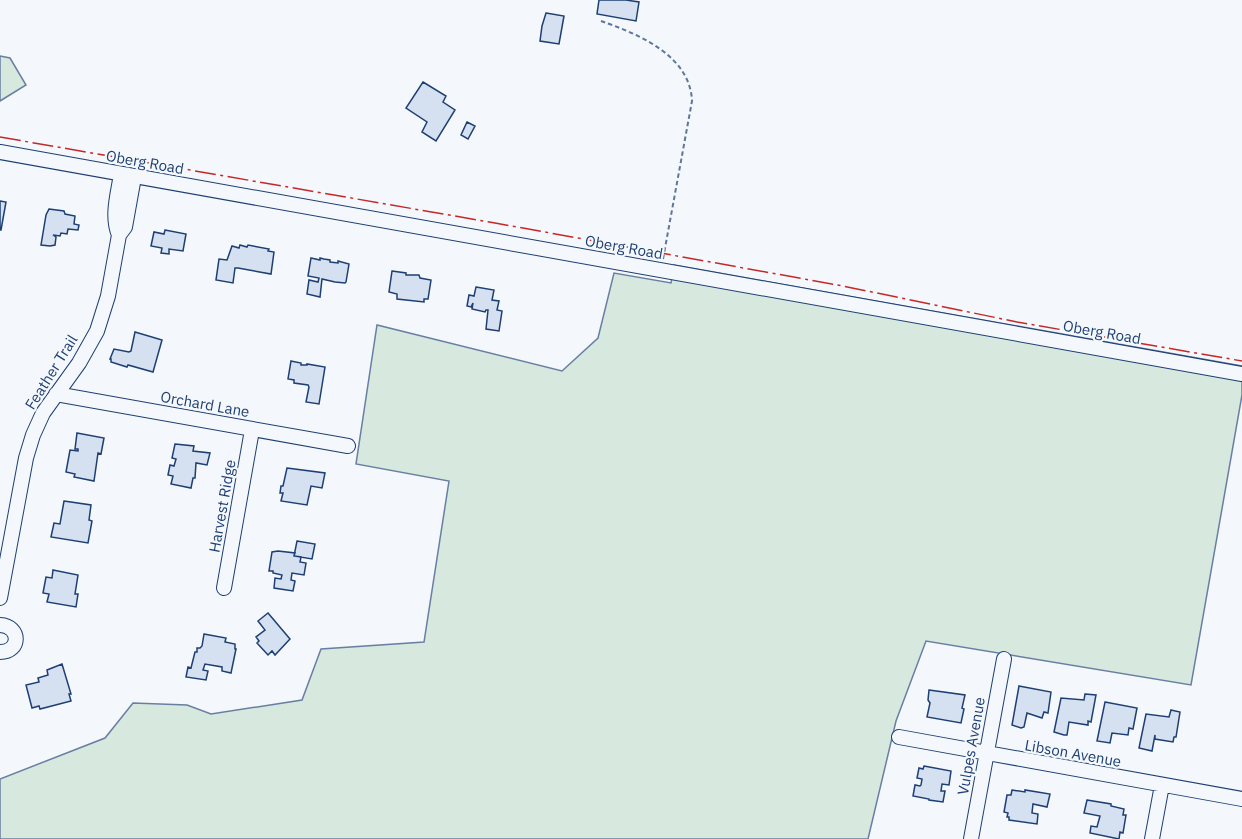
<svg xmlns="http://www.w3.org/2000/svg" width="1242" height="839" font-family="'IBM Plex Sans',sans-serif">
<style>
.green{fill:#d7e8df;stroke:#687fa3;stroke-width:1.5}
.building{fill:#d5e0f0;stroke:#1d3f73;stroke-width:1.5}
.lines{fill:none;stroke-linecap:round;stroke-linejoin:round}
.minor-casing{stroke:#1d3f73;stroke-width:16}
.path{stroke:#5e769c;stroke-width:2;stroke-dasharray:4.5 3;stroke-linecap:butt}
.minor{stroke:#f4f7fb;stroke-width:14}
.power{stroke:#c62828;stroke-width:1.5;stroke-dasharray:21 4.5 3 4.5;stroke-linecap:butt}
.labels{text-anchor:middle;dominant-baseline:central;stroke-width:4.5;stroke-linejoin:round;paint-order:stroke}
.street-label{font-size:15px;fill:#1d3f73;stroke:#f4f7fb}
</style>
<rect width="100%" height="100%" fill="#f4f7fb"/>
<path class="green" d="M0,56l10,2 16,27 -26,16z
M674,265l568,101v29l-51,290 -265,-44 -30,80 -28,118h-868v-60l105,-41 28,-35 54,2 24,9 91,-14 19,-51 103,-7 25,-161 -93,-17 21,-139 185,46 36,-33 16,-65 57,10z"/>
<path class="building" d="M599,0h27l13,2 -3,19 -39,-7z
M546,13l18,3 -5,28 -19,-3 2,-15z
M423,82l23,14 -3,6 12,8 -19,31 -14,-9 5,-10 -21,-14z
M467,122l8,4 -7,13 -7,-4z
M0,201l6,1 -5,28h-1z
M49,209l15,2 1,3 10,2 -1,8 5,1 -1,5 -10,-1 -1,5 -6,-1 -1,3 -7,-1 3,2 -1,8 -5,1 -9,-1 5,-30z
M165,230l21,4 -3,17 -14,-2v5l-8,-1 1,-5 -11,-2 3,-14 10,2z
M240,245l7,2 1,-2 21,4 -1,2 6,1 -3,22 -33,-6h-3l-2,15 -17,-3 3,-21 8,1 5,-14 7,2z
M311,258l9,2v-2l4,1 6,1v2l8,1v-2l11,3 -3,18 -1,1 -10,-1 -13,-3 -2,18 -13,-3 2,-14 9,2 1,-4 -11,-2z
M392,271l14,2v2h13l1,3 11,2 -3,19h-4v3l-27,-3v-5l-8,-2z
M476,287l18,3 -2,10 7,1 -2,9 5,1 -3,20 -13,-2 2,-19h-2l-1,2 -13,-3 1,-6 -2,4 -4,-1 2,-11 5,1z
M135,332l27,8 -9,32 -25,-7 -1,2 -16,-5v-3h-1l4,-10 15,3 2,-1z
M291,361l10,2v2h6v-1l18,3 -6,37 -13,-2 3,-15 -1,-2 -14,-2v-3l-6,-1z
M77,433l27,5 -3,16 -3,-1 -4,28 -20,-4 1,-3 -9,-2 4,-22 8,1v-2h-3z
M175,444l19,2 -1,5 17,2 -3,12 -11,-2 -1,15h-2l-2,10 -20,-4 2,-8 -5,-1 2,-10 4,1 2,-7 -4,-1z
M287,468l38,5 -3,15 -11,-2 -4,19 -26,-4 2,-8h-3l1,-7h2z
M64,501l27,4 -2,15 3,1 -4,22 -37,-6 3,-14 6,1z
M297,541l18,3 -3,15 -18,-3z
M278,551l17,2 -1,3 7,1 -1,5 6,1 -2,12 -12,-2 -1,7 4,1 -2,10 -19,-3 1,-10 6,1 1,-4 -9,-2v-2h-4l3,-19z
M53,570l25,5 -3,19h3l-2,13 -29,-5 2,-8 -6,-1 3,-16 6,1z
M268,613l22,26 -15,16 -3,-4 -4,4 -11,-12 2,-2 -3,-4 9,-7 -7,-9z
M204,634l22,4 -1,4 10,2v5h1l-5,24 -9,-2v-4l-17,-3 -2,6 5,1 -2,9 -20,-3 2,-10 3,1 4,-16h2v-4h3l2,-2z
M62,664l9,30h-2l2,7 -31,8 -1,-3 -7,2 -6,-23 13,-3 -1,-4 10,-3 -1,-5z
M1019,686l32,6 -3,21 -4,-1 -2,6 -15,-5 -3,14 -3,1 -9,-3z
M929,690l36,5 -3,13 2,1 -3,14 -34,-6 3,-14 -2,-3z
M1085,694l11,1 -5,27 -3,-1v4l-19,-3 -2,13h-3l-10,-3 7,-34 23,2z
M1105,702l32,6 -4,21 -4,-1 -1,7 -16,-2 -2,10 -13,-2z
M1171,710l9,2 -4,25h-2l-1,5 -18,-3v-4l-3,16 -13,-3 7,-34 23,3z
M924,766l27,5 -2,14 -7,-1 -1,7h4l-2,11 -14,-2v-1l-16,-3 2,-11 5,1 1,-1 1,-6 -5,-1 2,-10 4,1z
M1012,790l13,2v-2l25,4 -3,13 -14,-3 -1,9 6,1 -1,10 -28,-4v-3h-2l1,-4 -4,-1 3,-17h4z
M1087,800l24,4v2l13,3 -1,6h3l-3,18 -3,-1 -1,7 -29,-6 1,-7 6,1 3,-11 -16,-3z"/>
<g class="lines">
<defs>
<path id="minor" d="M0,152l1242,222
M119,235c-8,-19 -1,-41 2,-61
M56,394l292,52
M224,588l28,-158
M0,598l26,-140 7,-23 10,-22 36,-50 18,-32 11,-35 11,-61 6,-8 9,-50
M0,625c21,1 21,27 0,27
M899,737l343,62
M971,839l33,-180
M1152,839l10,-54"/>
</defs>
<use href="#minor" class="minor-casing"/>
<path class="path" d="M601,21c37,13 89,34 91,80l-29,158"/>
<use href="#minor" class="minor"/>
<path class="power" d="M0,137l495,86 348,63 174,36 225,39"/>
</g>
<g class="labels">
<g class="street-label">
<text transform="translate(145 162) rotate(10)">Oberg Road</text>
<text transform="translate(624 247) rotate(10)">Oberg Road</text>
<text transform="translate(1102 332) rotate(10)">Oberg Road</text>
<text transform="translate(51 372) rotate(-58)">Feather Trail</text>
<text transform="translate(205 404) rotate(10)">Orchard Lane</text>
<text transform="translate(222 506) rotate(-80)">Harvest Ridge</text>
<text transform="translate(971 746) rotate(-80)">Vulpes Avenue</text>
<text transform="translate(1073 753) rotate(10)">Libson Avenue</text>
</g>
</g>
</svg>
